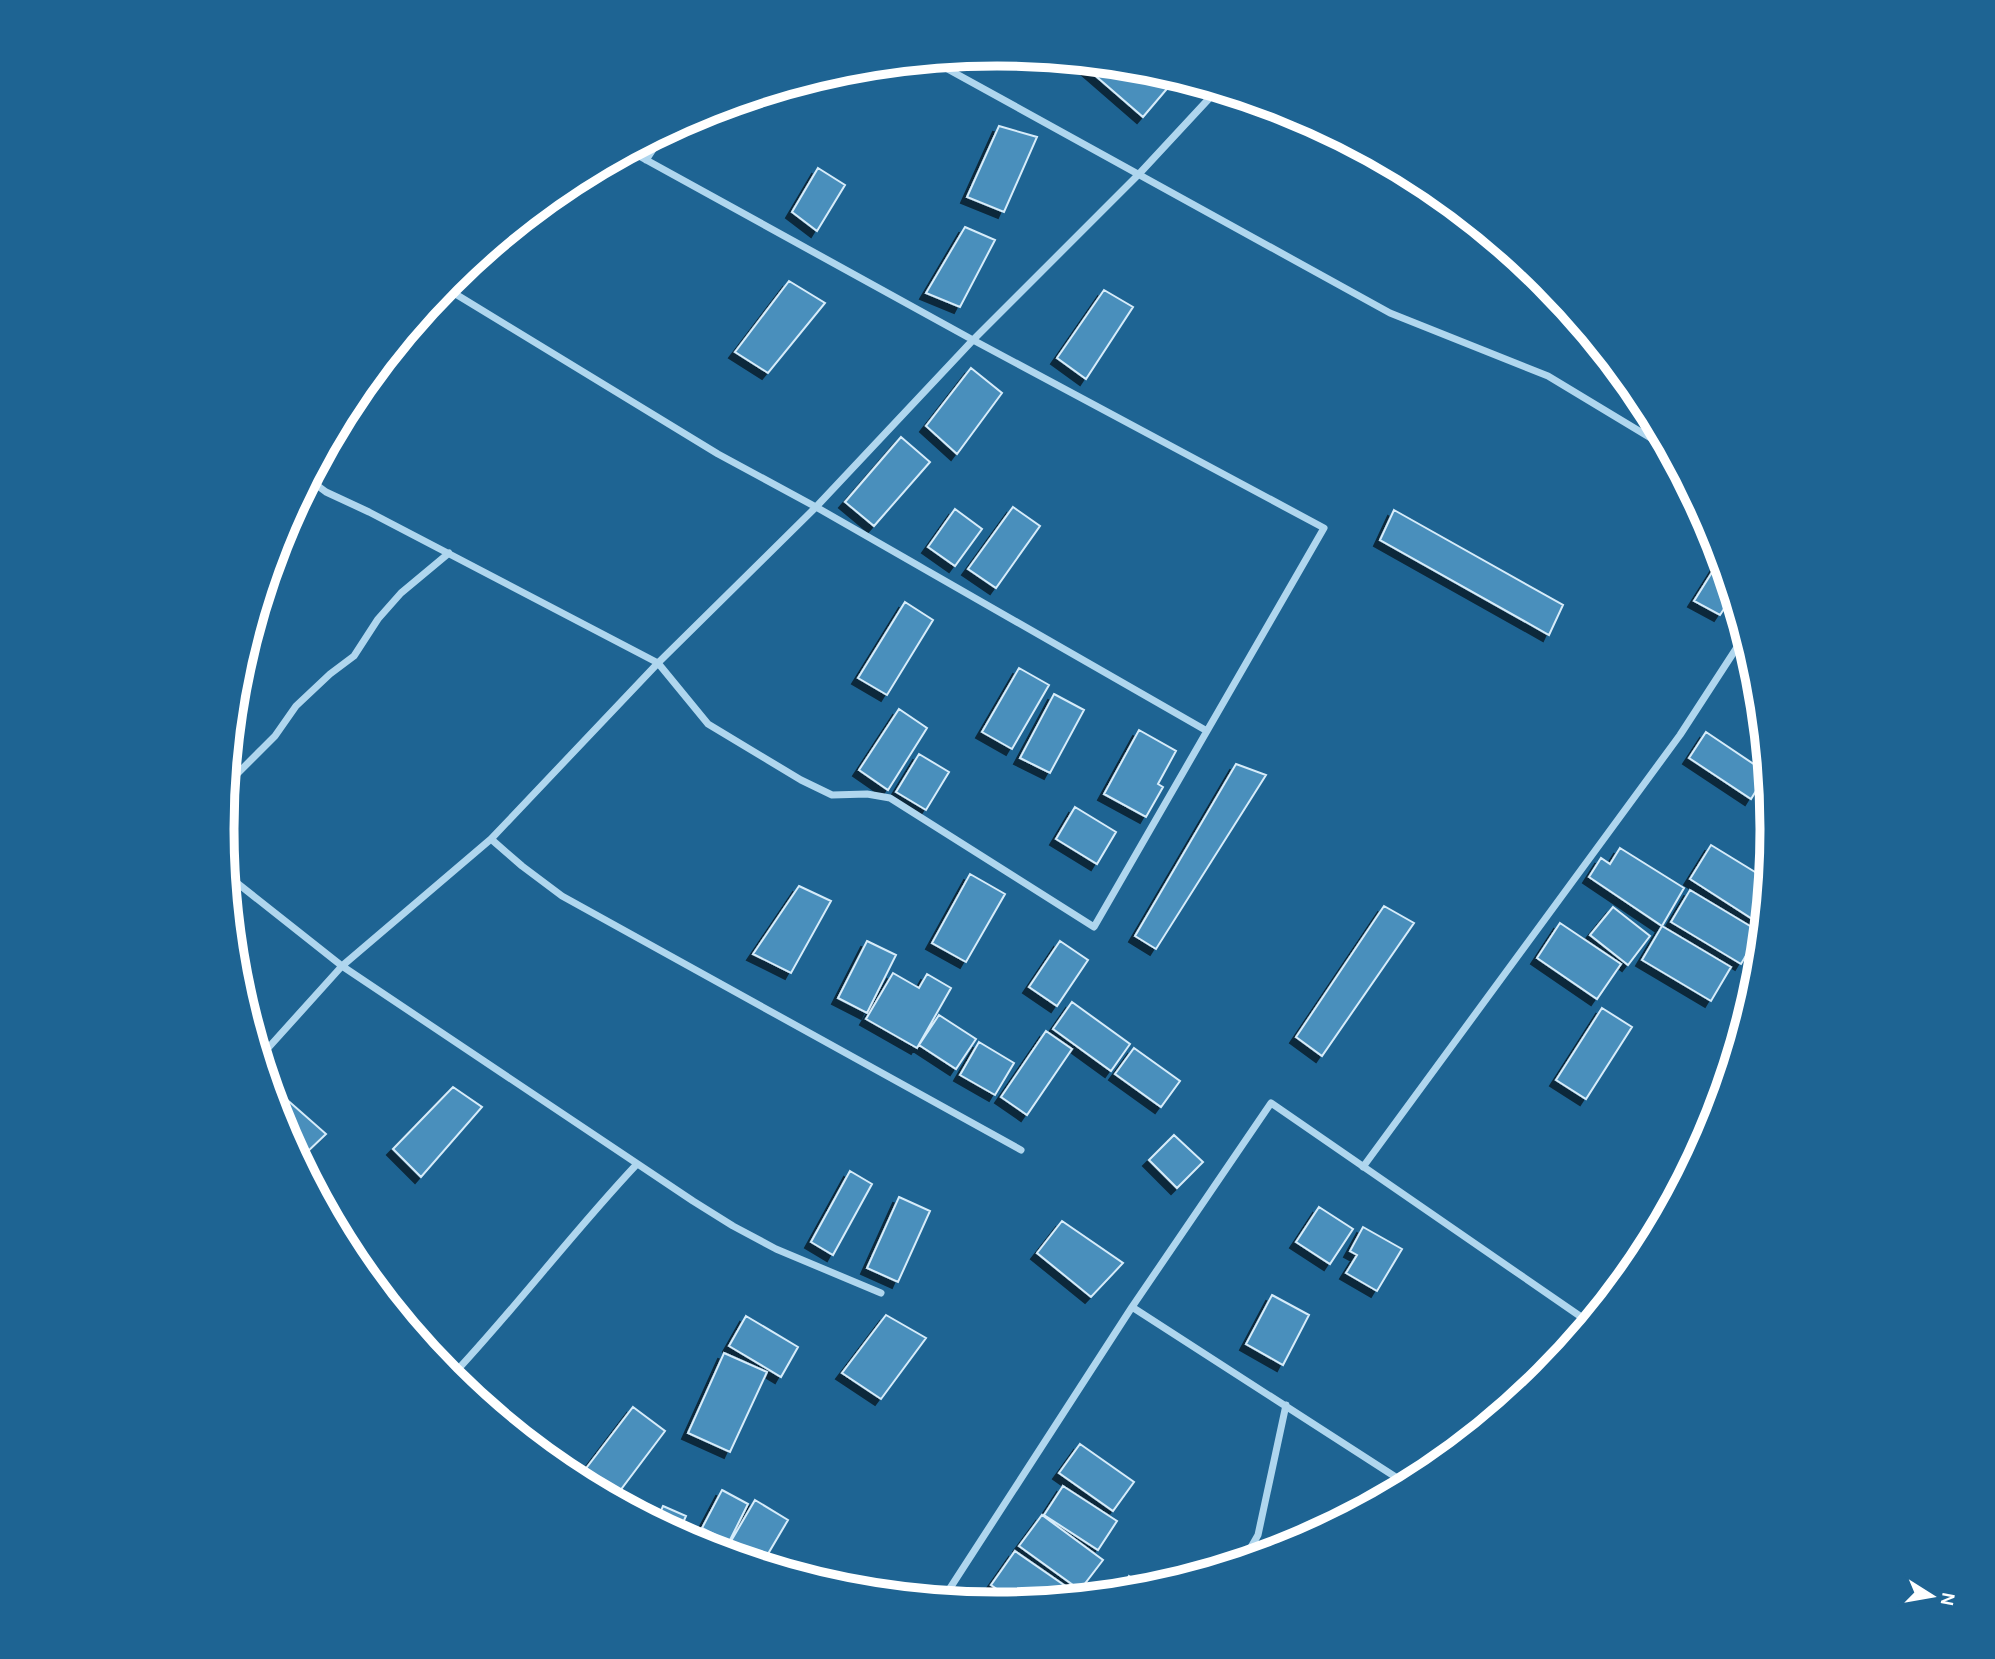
<svg xmlns="http://www.w3.org/2000/svg" width="1995" height="1659" font-family="Karla,sans-serif">
<style>
.building{fill:#4a8fbc;stroke:#d6ecfa;stroke-width:2;filter:url(#shadow)}
.lines{fill:none;stroke-linecap:round;stroke-linejoin:round}
.minor{stroke:#afd6ee;stroke-width:7}
.rim{fill:none;stroke:#fff;stroke-width:9}
</style>
<defs>
<filter id="shadow"><feDropShadow dx="-6" dy="6" stdDeviation="0" flood-color="#0009"/></filter>
</defs>
<rect width="100%" height="100%" fill="#1e6493"/>
<path class="building" d="M1085,63l64,6 9,3 13,12 -28,33 -60,-52z
M1270,106l24,7 -4,6z
M999,126l38,11 -33,75 -37,-15z
M818,168l27,17 -28,46 -25,-19z
M965,227l30,13 -35,67 -34,-14z
M789,281l36,22 -57,70 -33,-21z
M1104,290l29,17 -47,72 -29,-21z
M971,368l31,25 -45,61 -31,-28z
M901,437l29,25 -56,64 -29,-24z
M1013,507l27,19 -44,62 -28,-19z
M955,509l27,20 -27,37 -27,-19z
M1394,510l169,95 -14,30 -169,-95z
M1721,558l12,37 -13,20 -26,-14z
M905,602l28,18 -46,75 -29,-17z
M1019,668l30,17 -37,64 -30,-17z
M1054,694l30,16 -34,63 -30,-15z
M899,709l28,19 -39,62 -29,-20z
M1139,730l37,21 -18,33 5,3 -17,30 -42,-23z
M1706,732l61,41 -16,26 -62,-41z
M919,754l30,18 -23,38 -30,-18z
M1236,764l30,11 -110,174 -21,-13z
M1075,807l41,25 -19,32 -41,-25z
M1711,845l57,35 -3,28 -8,14 -67,-43z
M1620,848l64,40 -22,38 -73,-49 12,-19 9,6z
M970,874l35,20 -39,68 -34,-19z
M799,886l32,15 -40,72 -38,-19z
M1690,890l70,42 -19,32 -70,-42z
M1384,906l30,17 -92,133 -26,-19z
M1613,907l37,29 -22,29 -38,-30z
M1560,923l61,41 -24,35 -60,-41z
M1662,926l69,41 -20,34 -69,-41z
M867,941l29,14 -29,58 -29,-15z
M1060,941l28,19 -31,46 -28,-19z
M893,973l26,15 8,-14 24,14 -34,60 -51,-29z
M1072,1002l58,42 -19,27 -58,-42z
M1602,1008l30,19 -46,72 -30,-19z
M939,1015l37,24 -20,30 -37,-24z
M1046,1031l26,18 -45,66 -26,-18z
M979,1042l35,21 -19,32 -35,-20z
M1134,1048l46,33 -19,26 -46,-33z
M268,1083l58,51 -22,21 -14,-13 -9,-16z
M453,1087l29,20 -61,70 -28,-28z
M1174,1135l29,27 -26,26 -28,-28z
M850,1171l22,13 -39,71 -22,-13z
M899,1197l31,14 -32,71 -31,-14z
M1319,1207l34,22 -23,35 -34,-22z
M1062,1221l61,42 -32,34 -54,-44z
M1363,1227l39,22 -25,42 -31,-18 11,-18 -7,-4z
M1272,1295l37,20 -26,50 -37,-21z
M886,1315l40,23 -45,61 -39,-26z
M746,1316l52,31 -17,30 -52,-31z
M724,1353l43,19 -37,80 -42,-19z
M633,1407l32,24 -49,65 -32,-25z
M1080,1444l54,38 -21,29 -54,-38z
M1063,1486l54,35 -19,29 -54,-35z
M722,1490l26,14 -19,38 -27,-14z
M755,1500l33,20 -26,44 -38,-11z
M663,1506l23,10 -8,18 -22,-12z
M1042,1515l61,45 -23,30 -61,-44z
M1015,1551l62,43 -2,3 -58,6 -26,-18z
M1129,1576l23,13 -32,4z"/>
<g class="lines">
<path class="minor" d="M933,61l457,252 158,63 121,73
M646,160l17,-26
M444,287l274,167 98,53 391,224
M310,480l16,12 43,20 289,151 50,61 93,56 31,15 35,-1 23,4 204,129 230,-399 -351,-188 -343,-189
M227,784l48,-48 21,-30 34,-32 24,-18 24,-37 23,-26 48,-40
M491,839l31,27 40,30 459,254
M227,875l115,91 351,235 40,25 43,23 105,44
M260,1057l82,-91 149,-127 167,-176 158,-156 157,-167 166,-166 78,-84
M1363,1167l317,-432 65,-100
M1132,1307l276,178
M450,1378c65,-69 122,-145 187,-214
M1243,1561l15,-26 28,-130
M943,1599l189,-292 139,-204 319,220"/>
</g>
<path d="M0 0H1995V1659H0ZM234 829a763 763 0 1 1 1526 0a763 763 0 1 1-1526 0Z" fill="#1e6493" fill-rule="evenodd"/>
<path class="rim" d="M234 829a763 763 0 1 1 1526 0a763 763 0 1 1-1526 0Z"/>
<g transform="translate(1932 1596) rotate(101)" stroke="#1e6493" stroke-width="5" paint-order="stroke">
<path d="M0-5L12 26L0 18L-12 26Z" fill="#ffffff"/>
<text y="-10" font-size="19" font-weight="bold" text-anchor="middle" fill="#ffffff">N</text>
</g>
</svg>
